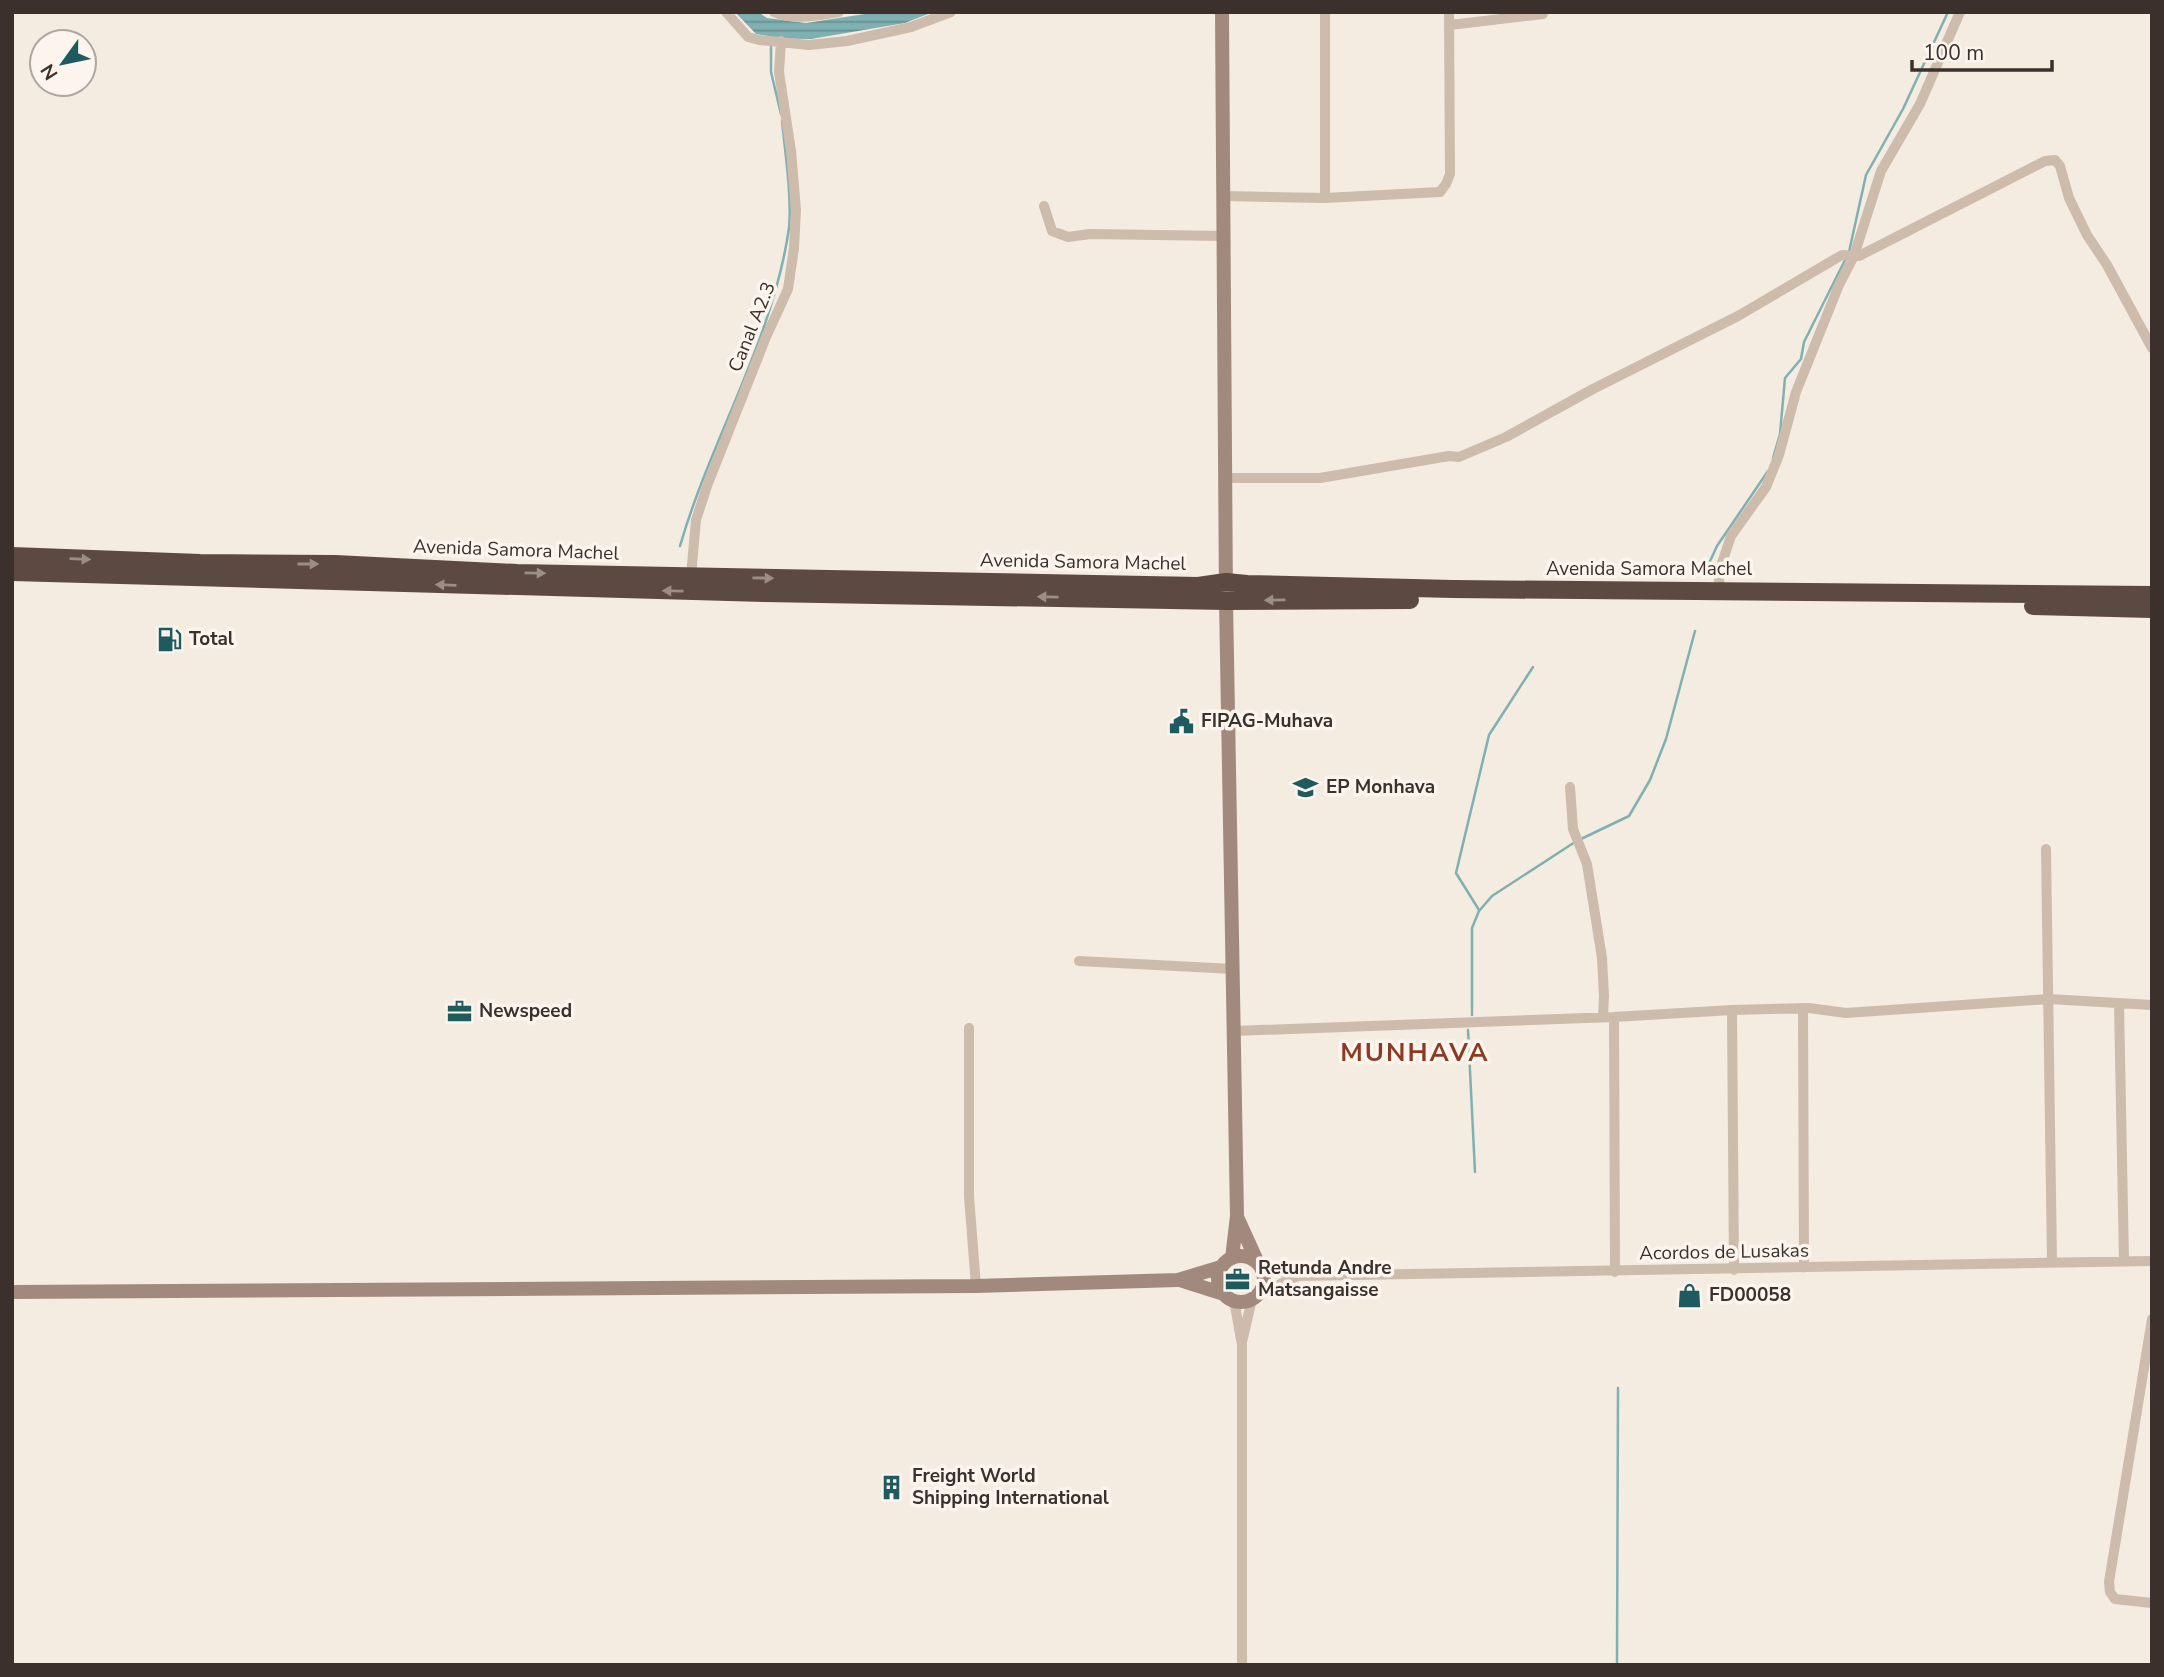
<svg xmlns="http://www.w3.org/2000/svg" width="2164" height="1677" font-family="'Nunito Sans',sans-serif">
<style>
.water{fill:url(#water-rules)}
.lines{fill:none;stroke-linecap:round;stroke-linejoin:round}
.stream{stroke:#7fb0b2;stroke-width:2.5}
.street{stroke:#cdbbac;stroke-width:10}
.secondary{stroke:#a18a7d;stroke-width:14}
.highway{stroke:#5c4a42;stroke-width:18}
.oneway{fill:#9c8e87}
.labels{text-anchor:middle;dominant-baseline:central;stroke-width:7;stroke-linejoin:round;paint-order:stroke}
.street-label{font-size:19px;fill:#3b302b;stroke:#fbf5ee}
.poi-label{font-size:19px;font-weight:bold;fill:#3b302b;stroke:#fbf5ee;text-anchor:start}
.district-label{font-size:26px;font-weight:bold;letter-spacing:2px;fill:#8c3b22;stroke:#fbf5ee}
</style>
<defs>
<pattern id="water-rules" width="6" height="5" patternUnits="userSpaceOnUse" patternTransform="scale(1.75)"><rect width="6" height="5" fill="#7fb0b2"/><path d="M0 2.5h6" fill="none" stroke="#699091"/></pattern>
</defs>
<rect width="100%" height="100%" fill="#f4ebe1"/>
<path class="water" d="M735,12h23l9,6 39,5 72,-11h55l-28,11 -94,16 -43,-1v-2l-12,-2z"/>
<g class="lines">
<path class="stream" d="M771,45v27l10,42
M1849,252l17,-77 37,-66 45,-97
M1773,458l7,-24 5,-56 16,-19 3,-17 42,-84
M680,546c31,-107 93,-206 109,-318 3,-30 -4,-77 -7,-107
M1705,572l12,-26 51,-75
M1581,839l48,-23 21,-36 16,-41 29,-108
M1479,910l-23,-37 33,-138 44,-68
M1472,1015v-87l7,-17 13,-15 83,-54
M1468,1030l7,142
M1617,1665l1,-277"/>
<path class="street" d="M726,12l22,25 11,3 50,5 38,-4 64,-14 40,-15
M774,12c19,9 45,3 65,0
M1450,25l93,-11
M1223,196l102,2 115,-6 6,-8 4,-10 -1,-162
M1325,198v-186
M1044,206l8,25 16,6 22,-3 133,2
M1224,478h96l129,-22 10,1 47,-20 87,-48 145,-73 104,-61 17,1 186,-95 10,-1 5,6 9,32 18,37 20,30 45,83
M691,576l5,-56 11,-34 59,-149 22,-48 6,-41 2,-38 -5,-59 -12,-79 2,-31
M1721,591l-3,-16 13,-39 35,-49 13,-32 17,-63 43,-107 15,-29 27,-85 39,-67 40,-92
M1570,787l3,42 14,35 15,94 2,38 -1,21
M2046,849l6,413
M1079,961l154,8
M2119,1004l5,257
M1803,1008l1,260
M1732,1010l2,260
M1614,1017l1,255
M969,1028v168l7,90
M1234,1031l380,-14 118,-7 77,-2 37,5 203,-14 103,6
M1261,1267l35,9 856,-15
M1260,1293l36,-16
M1234,1300l8,45v320
M2152,1319l-43,263 1,10 5,7 37,4
M1242,1342l10,-43"/>
<path class="secondary" d="M1222,12l4,589 11,615 -5,42
M1237,1217l20,44
M1218 1279a23 23 0 1 1 46 0a23 23 0 1 1-46 0Z
M1180,1280l44,14
M12,1292l964,-6 202,-6 43,-13"/>
<path class="highway" d="M12,556l188,7 135,1 182,9 681,13 28,-4 21,2 206,5 699,6
M12,572l752,21 462,8 184,-1
M2033,606l119,3"/>
</g>
<defs><path id="oneway-solid" d="M-6-.8H1V-3.2L6.5 0L1 3.2V.8H-6Z" transform="scale(1.75)"/></defs>
<g class="oneway">
<use href="#oneway-solid" transform="translate(80 559) rotate(2)"/>
<use href="#oneway-solid" transform="translate(308 564)"/>
<use href="#oneway-solid" transform="translate(535 573) rotate(1)"/>
<use href="#oneway-solid" transform="translate(763 578) rotate(1)"/>
<use href="#oneway-solid" transform="translate(446 585) rotate(-178)"/>
<use href="#oneway-solid" transform="translate(673 591) rotate(-179)"/>
<use href="#oneway-solid" transform="translate(1048 597) rotate(-179)"/>
<use href="#oneway-solid" transform="translate(1275 600) rotate(179)"/>
</g>
<defs>
<symbol id="fuel-bare" viewBox="-9 -9 18 18"><path d="M-5.5-6h7V0h2V4h1.3V-2.5L3-4.5l.8-.8L6-3V5H2.5V1h-1V6h-7ZM-4.2-4.7v3.2H.2V-4.7Z" fill="#1f5a5e" stroke="#fbf5ee" stroke-width="2.5" paint-order="stroke"/></symbol>
<symbol id="civic-bare" viewBox="-9 -9 18 18"><path d="M-.6-6.5H3V-4.5H.6V-3L4-1V1h2V6H-6V1h2V-1L-.6-3ZM-1.2 2.5V6h2.4V2.5Z" fill="#1f5a5e" stroke="#fbf5ee" stroke-width="2.5" paint-order="stroke"/></symbol>
<symbol id="school-bare" viewBox="-9 -9 18 18"><path d="M0-5L7-2L0 1L-7-2ZM-4 1L0 2.5L4 1V4Q0 6-4 4Z" fill="#1f5a5e" stroke="#fbf5ee" stroke-width="2.5" paint-order="stroke"/></symbol>
<symbol id="office-bare" viewBox="-9 -9 18 18"><path d="M-6-3h4V-5.5h4V-3h4V5H-6ZM-1-4.5V-3h2v-1.5ZM-6 0V1H6V0Z" fill="#1f5a5e" stroke="#fbf5ee" stroke-width="2.5" paint-order="stroke"/></symbol>
<symbol id="shop-bare" viewBox="-9 -9 18 18"><path d="M-5-2.5h2.3a2.7 3.5 0 0 1 5.4 0H5L5.5 6h-11ZM-1.5-2.5h3a1.5 2.3 0 0 0-3 0Z" fill="#1f5a5e" stroke="#fbf5ee" stroke-width="2.5" paint-order="stroke"/></symbol>
<symbol id="building-bare" viewBox="-9 -9 18 18"><path d="M-4-6H4V6H1V3H-1V6H-4ZM-2.5-4.3h1.7v1.8h-1.7ZM.8-4.3h1.7v1.8H.8ZM-2.5-1h1.7V.8h-1.7ZM.8-1h1.7V.8H.8Z" fill="#1f5a5e" stroke="#fbf5ee" stroke-width="2.5" paint-order="stroke"/></symbol>
</defs>
<g fill-rule="evenodd">
<use href="#fuel-bare" x="152" y="622" width="35" height="35"/>
<use href="#civic-bare" x="1164" y="704" width="35" height="35"/>
<use href="#school-bare" x="1288" y="770" width="35" height="35"/>
<use href="#office-bare" x="442" y="994" width="35" height="35"/>
<use href="#office-bare" x="1220" y="1262" width="35" height="35"/>
<use href="#shop-bare" x="1672" y="1278" width="35" height="35"/>
<use href="#building-bare" x="874" y="1470" width="35" height="35"/>
</g>
<g class="labels">
<g class="street-label">
<text transform="translate(752 327) rotate(-68)">Canal A2.3</text>
<text transform="translate(516 550) rotate(2)">Avenida Samora Machel</text>
<text transform="translate(1083 562) rotate(1)">Avenida Samora Machel</text>
<text x="1649" y="569">Avenida Samora Machel</text>
<text transform="translate(1724 1252) rotate(-1)">Acordos de Lusakas</text>
</g>
<g class="poi-label">
<text x="189" y="639">Total</text>
<text x="1201" y="721">FIPAG-Muhava</text>
<text x="1326" y="787">EP Monhava</text>
<text x="479" y="1011">Newspeed</text>
<text x="1258" y="1268">Retunda Andre<tspan x="1258" dy="22">Matsangaisse</tspan></text>
<text x="1709" y="1295">FD00058</text>
<text x="912" y="1476">Freight World<tspan x="912" dy="22">Shipping International</tspan></text>
</g>
<g class="district-label">
<text x="1415" y="1052">MUNHAVA</text>
</g>
</g>
<rect width="2164" height="1677" fill="none" stroke="#3b302b" stroke-width="28"/>
<g transform="translate(63 63) rotate(237)"><circle r="33" fill="#fbf5ee" stroke="#aea6a0" stroke-width="2"/>
<path d="M0-5L12 26L0 18L-12 26Z" fill="#1f5a5e"/>
<text y="-10" font-size="19" font-weight="bold" text-anchor="middle" fill="#3b302b">N</text>
</g>
<path d="M1912 60v10h140v-10" fill="none" stroke="#3b302b" stroke-width="3.5"/>
<text x="1923" y="60" font-size="21" fill="#3b302b" stroke="#fbf5ee" stroke-width="5" paint-order="stroke">100 m</text>
</svg>
